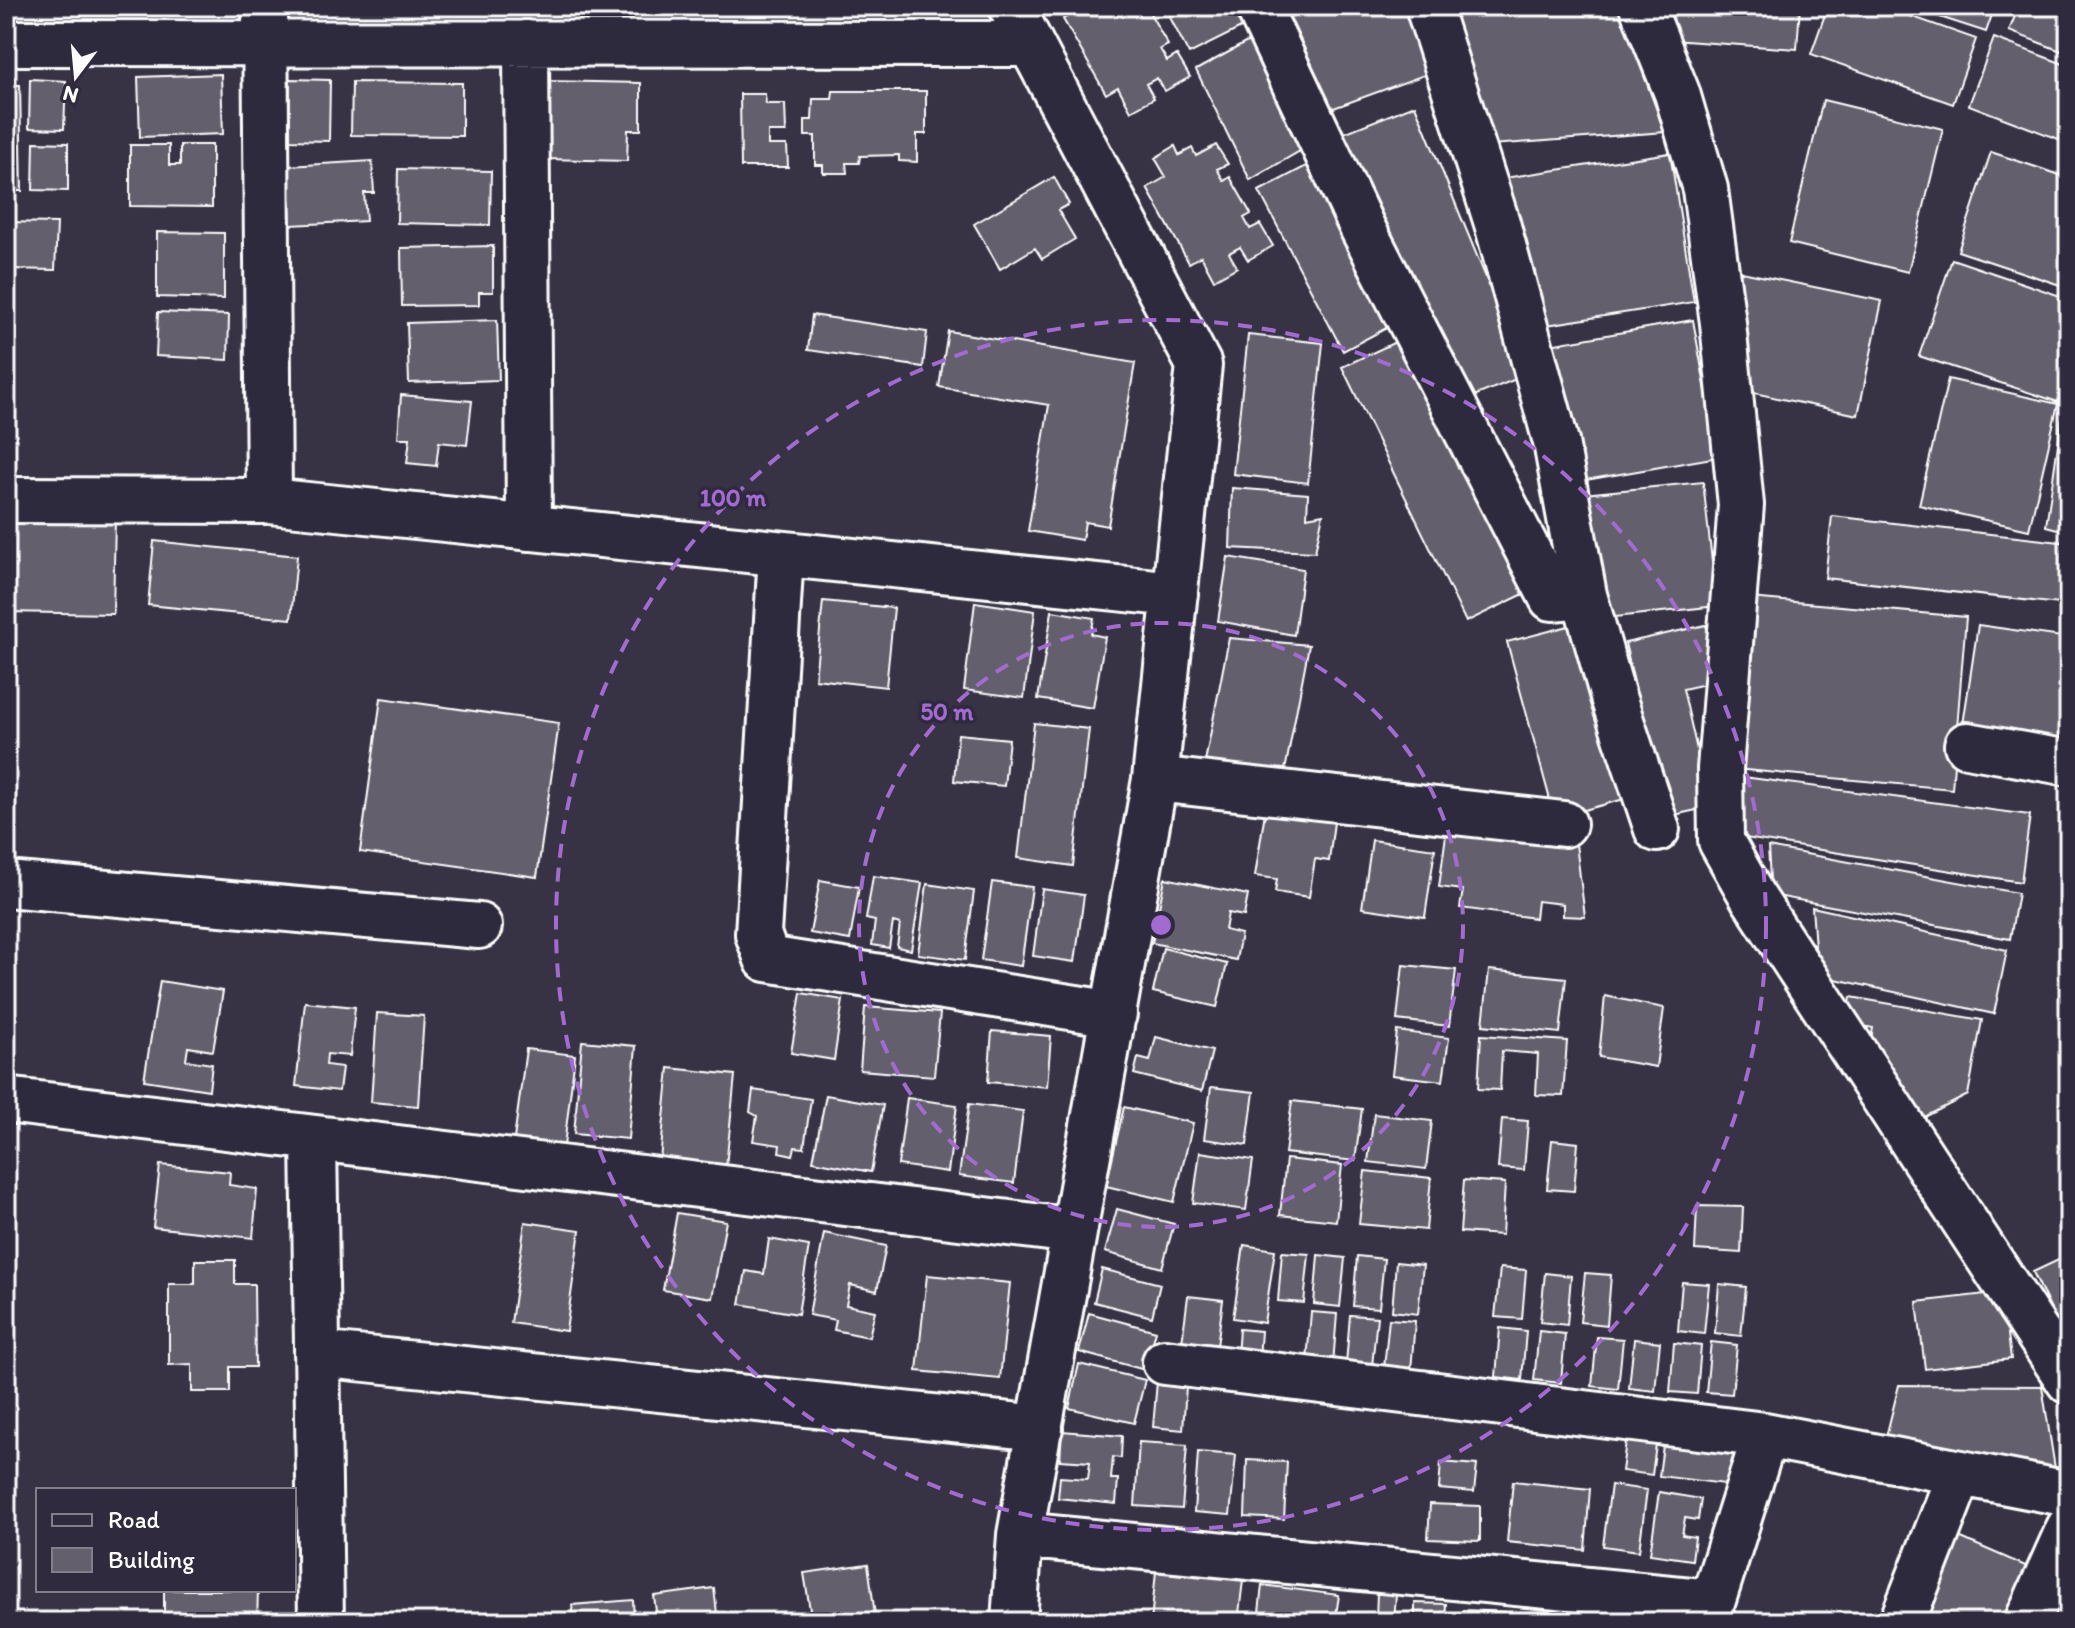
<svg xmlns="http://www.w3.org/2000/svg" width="2075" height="1628" font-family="Itim,sans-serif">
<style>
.building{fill:#635f6d;stroke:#fff;stroke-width:2}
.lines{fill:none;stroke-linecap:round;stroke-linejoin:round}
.minor-casing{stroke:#fff;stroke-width:50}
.minor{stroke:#2f2a3d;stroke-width:44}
.ring{fill:none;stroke:#a36bd2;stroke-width:4;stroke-dasharray:14 10}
.centre{fill:#a36bd2;stroke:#2f2a3d;stroke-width:4}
.ring-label{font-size:24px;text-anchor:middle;font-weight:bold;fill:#a36bd2;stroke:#2f2a3d;stroke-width:7;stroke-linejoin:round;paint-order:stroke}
</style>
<rect width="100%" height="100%" fill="#373345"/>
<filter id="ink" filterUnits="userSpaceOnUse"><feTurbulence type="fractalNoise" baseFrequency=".0125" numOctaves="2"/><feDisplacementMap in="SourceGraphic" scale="16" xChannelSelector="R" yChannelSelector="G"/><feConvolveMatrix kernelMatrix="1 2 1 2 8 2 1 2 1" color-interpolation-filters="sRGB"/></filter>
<g filter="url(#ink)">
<path class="building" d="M1081,6h56l4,6 6,-4 21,37 -8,4 7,12 10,-6 13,22 -25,14 -8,-13 -11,6 8,14 -23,13 -13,-24 -12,7 -43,-75 19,-11z
M1164,6h81l8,16 -64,32z
M1271,6h136l23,67 -110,40z
M1445,6h173l47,126 -174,13z
M1660,6h140l-3,43 -139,-10z
M1828,6h54l94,33 -23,65 -142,-50z
M1906,6h89l-9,26z
M2019,6h50v48l-60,-23z
M1258,36l47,112 -55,32 -54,-110z
M1994,38l75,28v77l-100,-38z
M221,74l2,60 -83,3 -2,-60z
M30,79l36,2 -2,48 -35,-1z
M290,79l40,1 -1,61 -40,-1z
M547,81l94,2v47h-13l-1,31 -81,-2z
M352,82l110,1v53l-111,-1z
M6,85h14l2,106h-16z
M833,91h93v43h-9v28l-18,-1v-6l-39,1 -1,7h-13l1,10h-24v-8h-8v-29h-10v-16h7l1,-21h19z
M740,94h25l1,10h19l1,28h-18v13h19l1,22h-47z
M1823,100l120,29 -35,143 -119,-29z
M1415,105l111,270 -74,30 -111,-271z
M34,142l34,1v48l-35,-1z
M130,145h39v20h11v-20h32v62l-82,-1z
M1216,145l12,19 -11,5 7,12 6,-4 21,37 -7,4 6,11 10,-5 13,22 -25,14 -8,-13 -11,6 8,14 -23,13 -13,-24 -12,7 -42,-75 19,-11 -11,-19 20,-12 4,9 13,-7 4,8z
M1991,152l78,26v110l-111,-37z
M1670,153l24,149 -167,26 -23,-150z
M372,161l2,32h-10l2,28 -75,4 -3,-59z
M1314,162l84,160 -55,29 -84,-160z
M398,169l93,2 -1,54 -93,-2z
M1054,177l15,27 -11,6 17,29 -33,20 -7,-11 -35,21 -26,-45z
M6,222l51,1 -2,47 -49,-1z
M157,232l67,1v66l-67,-2z
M493,246v46h-14v13l-77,1 -1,-58z
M1952,259l117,40v71l-11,32 -139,-46z
M1727,269l155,32 -24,114 -104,-22z
M158,312l71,3 -1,45 -72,-4z
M812,315l115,17 -4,35 -115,-17z
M497,320l2,60 -90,3 -2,-60z
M1693,320l25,137 -144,25 -25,-137z
M948,331l187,32 -27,163 -23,-4 -3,18 -54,-9 21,-126 -110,-18z
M1248,335l75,8 -15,140 -75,-9z
M1406,337l124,254 -64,31 -124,-255z
M1948,379l110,25 -29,126 -110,-25z
M401,395l71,6 -5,44 -28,-3 -3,24 -29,-3 3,-25h-12z
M2065,397l4,2v133l-23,-6z
M1703,482l14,124 -120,13 -13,-125z
M1232,488l76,6 -1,23 16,-3 -8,38 -85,-4z
M6,515l109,2 -2,97 -107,-2z
M1832,516l237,27v62l-244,-27z
M154,541l143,15 -6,63 -143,-14z
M1228,557l75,12 -9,66 -76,-14z
M1750,598l216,19 -14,172 -217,-20z
M823,601l71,7 -8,79 -71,-8z
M975,602l60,9 -11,87 -60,-8z
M1052,611l42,7 -3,16 14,3 -12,71 -55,-9z
M1580,623l48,175 -73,20 -48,-176z
M1706,625l13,56 -36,8 27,118 -45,10 -40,-174z
M1978,625l91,13v116l-108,-16z
M1229,638l80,7 -25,131 -80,-9z
M381,698l178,25 -22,154 -177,-25z
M1034,723l55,6 -16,137 -55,-8z
M958,734l51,5 -5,47 -50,-5z
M1743,777l287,38 -9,67 -288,-46z
M1265,812l69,10 -5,39 -14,-2 -6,38 -34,-5 2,-13 -22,-3z
M1447,827l129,17 9,73 -22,-1v-12l-26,-3 -2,17 -75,-10 3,-18 -24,-3z
M1372,840l63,9 -10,68 -63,-9z
M1768,847l250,46 -8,46 -239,-44z
M873,876l49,7 -11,67 -14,-3 3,-23 -7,-2 -4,26 -17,-3 3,-24 -9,-2z
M1165,878l83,17 -4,21 -16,-3 -3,17 16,4 -5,26 -84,-17z
M820,880l39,7 -9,53 -40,-7z
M992,882l40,5 -11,79 -40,-6z
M927,884l47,7 -9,69 -47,-6z
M1042,889l42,6 -9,67 -42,-6z
M1812,907l195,43 -13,64 -177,-39z
M1163,948l64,16 -10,43 -64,-15z
M1403,965l53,5 -7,56 -52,-6z
M1489,970l77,8 -6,55 -77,-8z
M160,981l63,10 -10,60 -25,-4 -2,13 26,4 -3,26 -65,-10z
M801,993l42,7 -9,60 -43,-7z
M1605,996l59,12 -8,59 -57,-10z
M1851,997l131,23 -14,75 -57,29 -41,-80 3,-16 -26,-5z
M305,1002l50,5 -5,49 -23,-2 -1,11 16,2 -3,24 -43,-5z
M865,1007l75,6 -6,63 -74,-6z
M377,1013l47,3 -6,90 -47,-4z
M992,1031l59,5 -4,51 -59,-5z
M1397,1031l52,7 -6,43 -51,-6z
M1481,1035l86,6 -4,55 -27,-1 2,-41 -36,-3 -2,39 -22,-1z
M1156,1037l56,14 -10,40 -68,-17 4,-16 12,3z
M582,1041l54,5 -8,93 -54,-5z
M526,1049l49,6 -11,91 -50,-7z
M669,1068l66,7 -9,92 -66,-7z
M1211,1087l43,5 -7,53 -43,-6z
M753,1090l58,9 -7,49 -9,-1 -2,8 -14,-3 1,-7 -27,-4 4,-25 -7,-4z
M826,1095l57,10 -12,67 -58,-11z
M907,1098l50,7 -9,67 -50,-7z
M1292,1101l70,8 -7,52 -70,-8z
M969,1104l54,7 -9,72 -55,-7z
M1124,1107l69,16 -19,79 -68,-16z
M1374,1114l58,7 -6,48 -58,-7z
M1502,1119l26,2 -4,49 -26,-2z
M1552,1140l26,3 -4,48 -27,-2z
M1200,1152l53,8 -7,50 -53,-7z
M1286,1159l56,6 -6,56 -56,-6z
M160,1165l70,7 -1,13 28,4 -4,49 -100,-11z
M1365,1171l66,7 -5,52 -67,-6z
M1464,1180l41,3 -3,52 -42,-3z
M1697,1206l46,1 -2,46 -46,-3z
M1117,1209l57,15 -12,44 -57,-16z
M677,1213l49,8 -14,77 -49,-8z
M525,1222l55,8 -14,101 -55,-8z
M824,1233l62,13 -9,45 -27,-6 -4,20 29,6 -6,26 -35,-7 2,-10 -27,-5z
M769,1239l40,7 -11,68 -58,-10 6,-33 18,3z
M1244,1245l31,5 -11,73 -31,-5z
M1282,1252l27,2 -5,49 -26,-2z
M1318,1255l27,3 -5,49 -26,-3z
M2069,1255v91h-1l-35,-74z
M1357,1256l27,3 -5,49 -26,-2z
M195,1260h40v24h19l1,83h-25v25h-38v-28l-23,1v-81h26z
M1396,1262l27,3 -5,49 -26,-3z
M1500,1268l26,2 -4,49 -27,-2z
M1102,1269l58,15 -8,33 -58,-15z
M1545,1273l26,3 -4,49 -27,-3z
M1585,1273l26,2 -4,50 -27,-3z
M927,1275l83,8 -10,96 -83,-8z
M1682,1282l27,2 -5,50 -26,-3z
M1719,1284l27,3 -5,49 -26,-3z
M2003,1292l8,67 -86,10 -8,-67z
M1188,1296l35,4 -7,54 -35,-4z
M1311,1312l26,2 -4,50 -26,-3z
M1089,1313l67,18 -11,39 -66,-18z
M1350,1315l27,2 -5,49 -26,-2z
M1389,1319l26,2 -4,50 -27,-3z
M1500,1328l26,3 -4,49 -26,-3z
M1239,1329l22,2 -2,28 -22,-2z
M1539,1331l26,3 -4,49 -27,-3z
M1597,1337l26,2 -5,50 -26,-3z
M1634,1339l26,3 -5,49 -26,-3z
M1711,1342l26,3 -5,49 -26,-2z
M1674,1343l27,3 -4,48 -27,-2z
M1079,1364l66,16 -11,43 -65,-15z
M1158,1370l29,2 -4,58 -30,-3z
M1899,1385l143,1 15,95 -174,-32z
M1628,1426l30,4 -6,45 -30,-4z
M1665,1430l74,9 -6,46 -74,-9z
M1062,1431l60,5 -1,22 -8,-1 -2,22h7l-2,25 -58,-6 2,-21 28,2 2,-17 -30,-2z
M1139,1442l48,3 -5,64 -47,-3z
M1198,1452l38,3 -6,60 -36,-3z
M1247,1460l40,2 -3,57 -39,-2z
M1441,1462l36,3 -3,27 -35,-3z
M1513,1481l77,8 -5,61 -78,-8z
M1611,1485l36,5 -8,61 -36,-5z
M271,1489v1h-100z
M1659,1492l42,7 -3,21 -13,-2 -3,17 13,2 -3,23 -42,-6z
M1430,1504l50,2v35l-52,-2z
M1952,1534l85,37 -23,51h-97z
M868,1564l8,58h-64l-8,-49z
M1156,1571l87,9 -5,42h-87z
M2050,1577l19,8v37h-40z
M1262,1585l77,10 -4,27h-77z
M714,1588l4,34h-50v-4l-11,1 -3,-23z
M164,1590h94l-1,32h-93z
M1377,1593l19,2 -2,27h-42v-4l24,1z
M633,1600l1,22h-60l-2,-17z
M1415,1603l31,1 -1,18h-30z
M1463,1610l42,2v10h-43z
M1517,1612l34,1v9h-34z
M1570,1614l37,4v4h-38z"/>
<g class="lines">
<defs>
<path id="minor" d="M265,6l4,495
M1011,6l188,359 -44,414 -135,756 -6,87
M1258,6l104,221 190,371 32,-3
M1428,6l69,217 59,219 28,153 29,102 44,132
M1642,6l35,87 28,96 18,134 18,182 -21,264 1,72 31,55 317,485
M6,43l1025,1
M526,43l3,485
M6,500l263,1 906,93
M781,554l-23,380 9,25 347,55
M1967,745l102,18
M1155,779l409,45
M6,884l473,42
M6,1100l1068,131
M314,1138l7,484
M317,1354l723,74
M1165,1362l600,73 304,59
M1020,1535l692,67
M1706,1622l59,-187
M1902,1622l58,-149
M2027,1622l42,-94"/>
</defs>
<use href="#minor" class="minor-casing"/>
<use href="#minor" class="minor"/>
</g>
</g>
<g class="ring">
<circle cx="1161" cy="925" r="302"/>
<circle cx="1161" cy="925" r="605"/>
</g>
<circle cx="1161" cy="925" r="12" class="centre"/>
<g class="ring-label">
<text x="733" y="506">100 m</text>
<text x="947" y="720">50 m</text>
</g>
<rect width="2075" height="1628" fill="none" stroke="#2f2a3d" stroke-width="32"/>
<rect x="16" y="16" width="2043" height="1596" fill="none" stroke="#fff" stroke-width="3" filter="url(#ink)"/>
<rect x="36" y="1488" width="260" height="104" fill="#2f2a3d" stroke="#827f8b" stroke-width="2"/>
<rect x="52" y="1514" width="40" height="12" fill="#2f2a3d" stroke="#827f8b" stroke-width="2"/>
<text x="108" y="1528" font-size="24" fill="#ffffff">Road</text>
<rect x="52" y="1548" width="40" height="24" fill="#635f6d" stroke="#827f8b" stroke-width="2"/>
<text x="108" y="1568" font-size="24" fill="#ffffff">Building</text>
<g transform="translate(76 76) rotate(196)" stroke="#2f2a3d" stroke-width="6" paint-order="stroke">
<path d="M0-6L14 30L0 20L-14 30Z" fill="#ffffff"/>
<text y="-12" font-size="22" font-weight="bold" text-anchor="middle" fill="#ffffff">N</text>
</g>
</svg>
